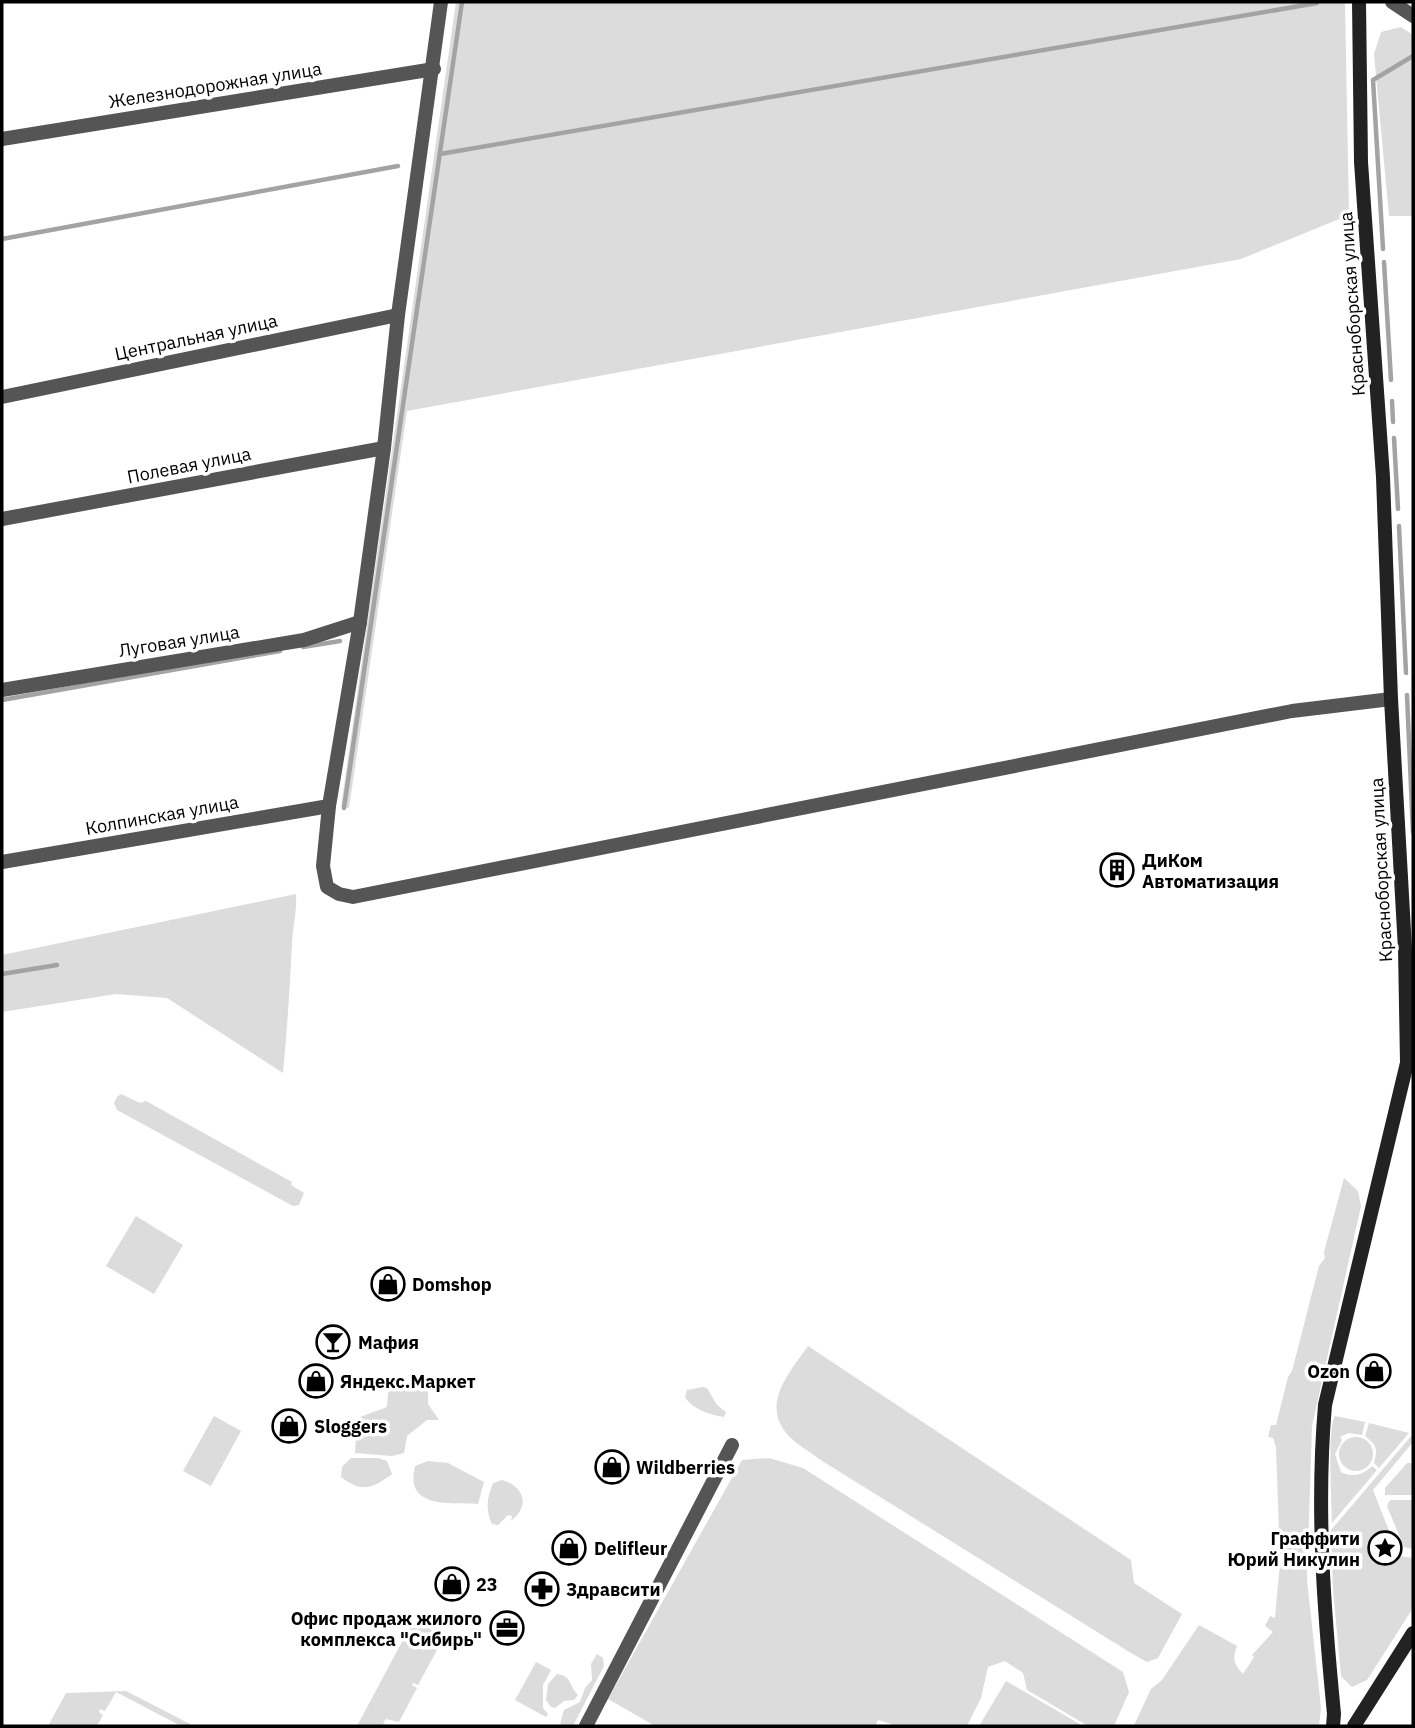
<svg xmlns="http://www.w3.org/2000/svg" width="1415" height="1728" viewBox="0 0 1415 1728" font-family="'IBM Plex Sans',sans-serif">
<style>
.green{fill:#dcdcdc}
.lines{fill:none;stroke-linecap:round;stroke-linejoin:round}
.stream{stroke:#a3a3a3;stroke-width:4.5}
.street{stroke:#555;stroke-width:14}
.secondary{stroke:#222;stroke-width:14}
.labels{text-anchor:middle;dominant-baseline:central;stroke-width:7;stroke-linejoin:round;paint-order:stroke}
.street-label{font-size:18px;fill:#000;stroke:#fff}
.poi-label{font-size:18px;font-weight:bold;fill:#000;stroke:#fff;text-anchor:start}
</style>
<rect width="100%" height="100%" fill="#fff"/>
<!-- green -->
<g class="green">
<polygon points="456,2 1345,2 1349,215 1241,259 407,411 349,808 341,807"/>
<polygon points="1401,27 1413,35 1413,216 1389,216 1374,54 1381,32"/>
<path d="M296 894C297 911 293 926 292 943 290 987 287 1030 283 1073L167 998 116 994 2 1012V955Z"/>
<polygon points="121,1094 140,1103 146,1101 292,1182 291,1185 304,1193 299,1205 293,1206 117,1110 114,1103 117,1097"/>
<path d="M1344 1178 1358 1191 1361 1206 1312 1426 1307 1580 1321 1708 1319 1726H1136L1134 1725 1151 1689 1162 1680 1199 1625 1237 1646C1232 1659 1234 1664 1243 1674L1254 1657 1252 1655 1273 1632 1265 1626 1270 1616 1275 1618 1280 1562 1276 1447 1273 1438 1268 1437 1271 1425H1276L1288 1377 1292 1371 1319 1266 1325 1258 1324 1252Z"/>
<polygon points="136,1216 183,1245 154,1294 106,1266"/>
<path d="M808 1346 1131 1560 1134 1583 1182 1614 1158 1658 1147 1662 1131 1653 819 1459C809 1451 796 1444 788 1435 760 1404 790 1372 808 1346Z"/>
<polygon points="414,1382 428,1392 428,1404 439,1420 427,1420 407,1436 404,1453 392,1456 355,1453 357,1423 360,1417 387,1407 388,1392"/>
<path d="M702 1387 707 1388 717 1405 726 1412 724 1417C711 1415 692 1409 685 1397L687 1390Z"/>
<polygon points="214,1416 241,1431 211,1486 183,1471"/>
<path d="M1335 1416 1365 1422 1362 1435 1349 1433 1340 1437 1342 1440 1335 1454 1341 1472C1352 1478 1363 1475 1372 1466L1377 1470 1332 1523C1332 1504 1327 1427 1335 1416Z"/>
<path d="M1369 1423 1409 1433 1379 1468 1374 1463C1378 1448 1377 1446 1365 1436Z"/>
<polygon points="1413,1434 1413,1442 1373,1490 1399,1556 1413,1558 1413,1608 1367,1680 1352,1687 1341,1676 1333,1589 1331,1530"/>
<circle cx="1356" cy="1454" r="17"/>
<path d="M351 1458H378L387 1461 392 1474C372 1489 362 1493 341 1477L342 1467Z"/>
<polygon points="769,1458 803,1468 1123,1672 1129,1692 1114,1726 1088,1726 1027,1690 1023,1673 1005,1661 988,1667 981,1698 967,1726 897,1726 878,1720 875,1726 655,1726 608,1699 742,1460"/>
<path d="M428 1461 448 1463 484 1482 478 1504C452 1502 404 1510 415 1466Z"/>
<polygon points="1407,1463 1411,1463 1413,1468 1413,1495 1385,1495 1385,1488"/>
<path d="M502 1480C525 1487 530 1506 511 1521L512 1516 508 1515 498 1525 492 1524C485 1509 487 1498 493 1483Z"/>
<polygon points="1390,1500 1413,1500 1413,1549 1404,1547 1387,1506"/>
<polygon points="416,1621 444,1637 418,1685 413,1683 412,1685 417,1688 399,1722 386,1719 383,1723 388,1726 357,1726 411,1625"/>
<polygon points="597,1654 603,1658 604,1666 573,1726 560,1724 564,1710 580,1702 585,1688 592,1680 591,1664"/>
<polygon points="536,1662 551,1670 543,1685 543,1708 548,1714 546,1717 515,1700"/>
<path d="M557 1674C572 1676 569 1686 578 1695L574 1700 564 1701 555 1708 551 1707 546 1700 548 1684Z"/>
<polygon points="1006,1681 1083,1726 979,1726"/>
<polygon points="126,1691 194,1726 181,1726 116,1692 105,1711 100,1709 99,1712 103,1715 97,1726 48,1726 66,1693"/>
</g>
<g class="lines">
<!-- stream -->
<g class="stream">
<polyline points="440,154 1317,3"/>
<polyline points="2,239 398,166"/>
<polyline points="1383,249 1373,80 1413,56"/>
<polyline points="1384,262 1391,380"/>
<polyline points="1392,401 1393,422"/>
<polyline points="1394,438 1398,509"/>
<polyline points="1399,526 1406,673"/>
<polyline points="303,647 340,641"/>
<polyline points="1407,695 1413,833"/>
<polyline points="2,700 280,651"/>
<polyline points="344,808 462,2"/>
<polyline points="2,974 57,965"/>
</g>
<!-- street -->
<g class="street">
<polyline points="441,2 398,315 384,448 360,622 329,806 323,866 327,887 339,894 353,897 1292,711 1391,699"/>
<polyline points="1392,2 1413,16"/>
<polyline points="2,139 434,69"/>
<polyline points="2,397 398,315"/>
<polyline points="2,519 384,448"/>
<polyline points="2,690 304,640 360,622"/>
<polyline points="2,862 329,806"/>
<polyline points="586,1726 732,1445"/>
</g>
<!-- secondary -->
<g class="secondary">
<path d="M1333 1726 1334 1714C1324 1611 1316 1509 1325 1405L1407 1063 1405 949 1391 699 1383 477 1361 162 1359 2"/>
<polyline points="1354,1726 1413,1633"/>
</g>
</g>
<!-- icons -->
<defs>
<symbol id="building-ring" viewBox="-11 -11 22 22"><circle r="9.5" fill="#fff" stroke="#000" stroke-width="1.5"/><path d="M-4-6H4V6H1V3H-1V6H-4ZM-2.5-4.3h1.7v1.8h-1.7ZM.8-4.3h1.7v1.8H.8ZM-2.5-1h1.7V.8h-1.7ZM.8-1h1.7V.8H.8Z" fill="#000"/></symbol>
<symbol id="shop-ring" viewBox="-11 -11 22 22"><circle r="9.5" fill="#fff" stroke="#000" stroke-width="1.5"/><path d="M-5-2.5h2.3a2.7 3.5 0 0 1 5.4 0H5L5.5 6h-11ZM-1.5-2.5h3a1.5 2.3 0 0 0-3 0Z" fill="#000"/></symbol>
<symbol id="bar-ring" viewBox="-11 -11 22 22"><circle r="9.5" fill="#fff" stroke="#000" stroke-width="1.5"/><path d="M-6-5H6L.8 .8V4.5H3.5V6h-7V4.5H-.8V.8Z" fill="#000"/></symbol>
<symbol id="sight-ring" viewBox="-11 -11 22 22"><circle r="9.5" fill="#fff" stroke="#000" stroke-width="1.5"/><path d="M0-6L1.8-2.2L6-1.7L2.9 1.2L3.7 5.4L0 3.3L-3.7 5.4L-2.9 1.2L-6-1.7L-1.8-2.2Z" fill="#000"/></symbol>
<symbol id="pharmacy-ring" viewBox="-11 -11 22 22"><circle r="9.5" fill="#fff" stroke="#000" stroke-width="1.5"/><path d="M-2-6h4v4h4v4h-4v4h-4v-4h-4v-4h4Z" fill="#000"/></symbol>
<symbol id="office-ring" viewBox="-11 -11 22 22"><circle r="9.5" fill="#fff" stroke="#000" stroke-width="1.5"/><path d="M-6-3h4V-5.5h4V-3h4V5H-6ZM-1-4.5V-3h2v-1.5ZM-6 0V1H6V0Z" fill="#000"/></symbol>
</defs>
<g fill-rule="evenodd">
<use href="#building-ring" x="1098" y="851" width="38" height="38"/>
<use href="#shop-ring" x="369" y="1265" width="38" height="38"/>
<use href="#bar-ring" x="314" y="1323" width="38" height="38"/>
<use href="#shop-ring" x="1355" y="1352" width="38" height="38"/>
<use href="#shop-ring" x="297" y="1362" width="38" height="38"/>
<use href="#shop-ring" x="270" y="1407" width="38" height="38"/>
<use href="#shop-ring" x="593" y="1448" width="38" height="38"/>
<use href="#shop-ring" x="550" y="1529" width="38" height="38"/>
<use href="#sight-ring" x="1366" y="1529" width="38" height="38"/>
<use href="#shop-ring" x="433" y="1565" width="38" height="38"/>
<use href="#pharmacy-ring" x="523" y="1570" width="38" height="38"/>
<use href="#office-ring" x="488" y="1609" width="38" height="38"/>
</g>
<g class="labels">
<!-- street labels -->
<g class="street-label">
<text transform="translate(215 85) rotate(-9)">Железнодорожная улица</text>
<text transform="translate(1352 304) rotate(-94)">Красноборская улица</text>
<text transform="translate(196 337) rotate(-12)">Центральная улица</text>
<text transform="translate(189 465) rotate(-11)">Полевая улица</text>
<text transform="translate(179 641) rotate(-9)">Луговая улица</text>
<text transform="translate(162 815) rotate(-10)">Колпинская улица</text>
<text transform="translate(1381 870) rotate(-93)">Красноборская улица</text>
</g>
<!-- poi labels -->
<g class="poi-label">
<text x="1142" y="860">ДиКом<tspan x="1142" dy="21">Автоматизация</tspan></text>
<text x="412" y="1284">Domshop</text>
<text x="358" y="1342">Мафия</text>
<text x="1350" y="1371" text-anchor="end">Ozon</text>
<text x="340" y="1381">Яндекс.Маркет</text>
<text x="314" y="1426">Sloggers</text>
<text x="636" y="1467">Wildberries</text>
<text x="1360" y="1538" text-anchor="end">Граффити<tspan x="1360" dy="21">Юрий Никулин</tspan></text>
<text x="594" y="1548">Delifleur</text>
<text x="476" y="1584">23</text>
<text x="566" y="1589">Здравсити</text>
<text x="482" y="1618" text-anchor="end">Офис продаж жилого<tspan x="482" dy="21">комплекса "Сибирь"</tspan></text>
</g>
</g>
<!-- border -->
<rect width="1415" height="1728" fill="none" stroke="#000000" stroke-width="7"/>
</svg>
